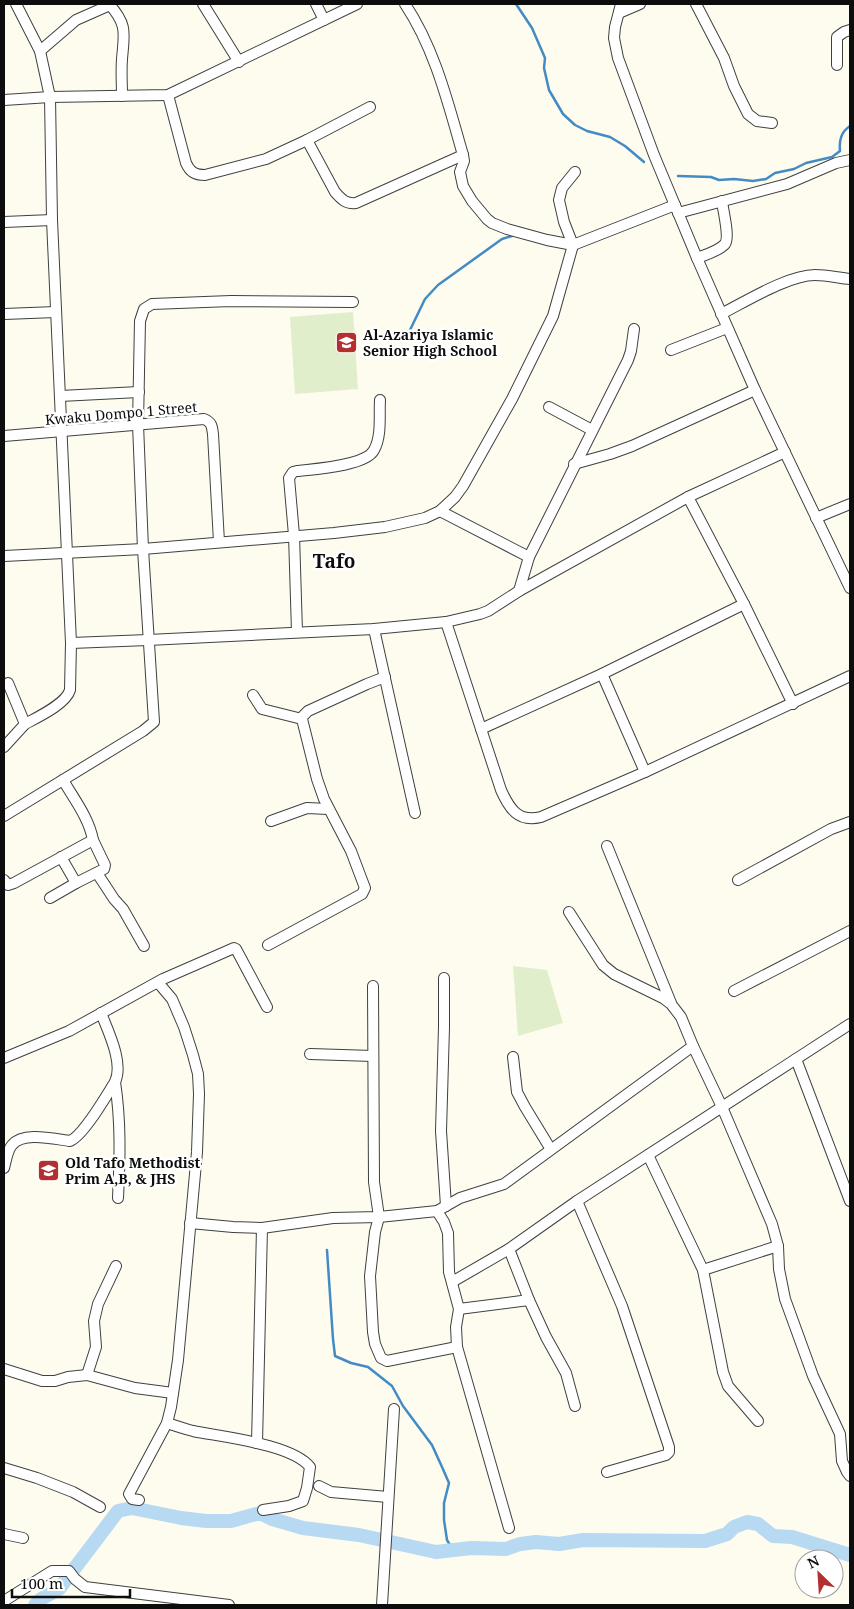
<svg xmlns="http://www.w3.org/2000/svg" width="854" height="1609" viewBox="0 0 854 1609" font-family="'Noto Serif',serif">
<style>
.pitch{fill:#e1eecc}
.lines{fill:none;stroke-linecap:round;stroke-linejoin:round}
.stream{stroke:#438bc4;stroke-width:2.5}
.river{stroke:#b7d9f2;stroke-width:14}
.minor-casing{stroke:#404040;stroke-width:12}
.minor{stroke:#fff;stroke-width:10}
.labels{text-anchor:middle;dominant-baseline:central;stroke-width:5;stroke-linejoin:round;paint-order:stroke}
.poi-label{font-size:14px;font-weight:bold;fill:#0d0d0d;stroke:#fff;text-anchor:start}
.street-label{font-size:14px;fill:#0d0d0d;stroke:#fff}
.district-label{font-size:19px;font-weight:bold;fill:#0d0d0d;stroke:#fff}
</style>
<rect width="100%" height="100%" fill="#fefcef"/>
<!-- pitch -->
<g class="pitch">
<polygon points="353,312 358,389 295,394 290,317"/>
<polygon points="513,966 547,970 563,1023 518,1036"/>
</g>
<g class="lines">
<!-- stream -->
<g class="stream">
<polyline points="516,4 532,28 545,58 544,68 549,90 563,114 575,125 587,131 610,137 625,146 644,162"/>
<path d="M678 176 711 177 719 180 734 179 753 181 766 179 775 173 794 169 806 163 832 157 840 151C839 140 841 132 850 126"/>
<polyline points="410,330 425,299 438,285 502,239 515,235"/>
<polyline points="327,1250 333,1339 335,1356 351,1363 368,1367 392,1386 403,1406 432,1445 442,1467 449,1483 444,1503 444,1520 447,1540 453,1550"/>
</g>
<!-- river -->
<polyline class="river" points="35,1605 41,1599 59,1589 118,1511 132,1508 181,1518 206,1521 231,1521 260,1513 272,1519 303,1528 359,1535 436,1552 471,1548 506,1549 520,1544 536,1542 559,1544 583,1540 705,1541 727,1534 734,1527 747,1522 758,1524 773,1536 792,1537 850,1555"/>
<defs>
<g id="minor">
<path d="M109 4C128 25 124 34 122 59 121 71 122 84 122 96"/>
<polyline points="203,4 239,62"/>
<polyline points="316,4 324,20"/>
<path d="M405 4C435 49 448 103 463 155L464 161 460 172 463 186 472 201 487 219 492 223 507 229 547 240 573 245 675 205"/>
<polyline points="621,4 615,27 614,38 618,58 654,155 697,258 755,390 850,588"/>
<polyline points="696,4 724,58 734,86 748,114 757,121 772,123"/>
<polyline points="619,13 640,4"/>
<polyline points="40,51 76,20 110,5"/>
<polyline points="837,65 837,37 844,32 850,30"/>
<path d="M168 95 186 163C190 172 195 175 205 175L266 159 307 140 370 107"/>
<polyline points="4,100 50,97 168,95 357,4"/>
<path d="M307 140 335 192C342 200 346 204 356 203L463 155"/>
<polyline points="678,213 787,184 836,163 850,160"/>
<polyline points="4,222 52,220"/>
<path d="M697 258C705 255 719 251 725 244 730 237 723 211 722 201"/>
<polyline points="4,314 56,312"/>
<path d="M721 314C745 302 788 275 815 275 827 275 839 278 850 279"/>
<polyline points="671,350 727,328"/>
<polyline points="60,396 139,392"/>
<polyline points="549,407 592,430"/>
<path d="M4 436 204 419C212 422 212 427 213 434L219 542"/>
<polyline points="574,464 610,454 632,446 755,390"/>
<polyline points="688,497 744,604 793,704"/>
<polyline points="440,511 529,557"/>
<polyline points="816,518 850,504"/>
<polyline points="4,556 143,549 334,533 385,527 425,518 440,511 455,497 463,486 512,399 553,316 573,245 564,222 559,200 562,188 575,172"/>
<polyline points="519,591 529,557 628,360 631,351 634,329"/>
<path d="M446 622 501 790C509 808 518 823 541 817L645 772 850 676"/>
<polyline points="374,629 415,813"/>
<path d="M297 632 294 535 289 478 293 472 297 471C314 469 366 466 374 450 382 436 379 415 380 400"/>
<polyline points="71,643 148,640 374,629 446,622 480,614 488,611 519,591 688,497 785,452"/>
<polyline points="602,674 645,772"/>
<path d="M8 683 25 724C38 717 66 704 70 690L71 643 52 220 50 97 40 51 16 4"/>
<polyline points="253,695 262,709 302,719"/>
<polyline points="481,729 602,674 744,604"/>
<polyline points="4,747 25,724"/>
<polyline points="4,816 143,731 154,722 143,549 138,424 140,321 144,309 152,304 231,301 353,302"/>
<polyline points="271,821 307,808 328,809"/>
<polyline points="607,846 671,1003"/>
<polyline points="61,857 76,883"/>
<polyline points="97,873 114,899 123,909 144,946"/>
<path d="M4 880 8 885 14 883 93 840C89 818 74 799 63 780"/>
<polyline points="738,880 831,829 850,822"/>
<polyline points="50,898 76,883 104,869 105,865 93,840"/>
<polyline points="569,912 603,965 614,974 663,998 671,1004 681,1017 693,1046 722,1107 772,1224 778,1246 779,1269 785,1299 813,1376 840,1434 842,1461 847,1472 850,1476"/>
<polyline points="268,945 362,894 365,888 351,851 324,799 317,779 302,719 303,716 308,711 367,684 385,677"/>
<polyline points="444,978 444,1027 441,1131 446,1206"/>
<polyline points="373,986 374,1182 379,1217 375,1232 370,1276 373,1332 375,1344 381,1358 387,1361 457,1347"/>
<polyline points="734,991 850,931"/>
<polyline points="310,1054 373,1056"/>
<polyline points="513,1057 517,1092 525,1107 550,1148"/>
<polyline points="4,1058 69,1031 163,979 234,948 236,949 267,1007"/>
<polyline points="796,1059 850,1201"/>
<path d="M115 1082C121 1121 120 1158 118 1198"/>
<polyline points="648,1155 703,1270 723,1372 728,1386 758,1421"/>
<path d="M4 1168C6 1161 7 1151 12 1145 23 1131 54 1139 70 1141 84 1135 106 1096 115 1082 124 1063 108 1031 101 1013"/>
<polyline points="577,1201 622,1306 669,1447 669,1452 666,1455 607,1472"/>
<polyline points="437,1211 444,1222 448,1233 449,1272 459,1309 456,1327 457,1347 509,1528"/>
<polyline points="190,1223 233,1227 262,1228 333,1218 379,1217 437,1211 460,1198 504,1184 693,1046"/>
<polyline points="703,1270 778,1246"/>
<polyline points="452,1282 509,1249 577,1201 850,1024"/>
<polyline points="529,1300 546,1337 566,1373 575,1406"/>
<polyline points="459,1309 529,1300 509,1249"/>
<polyline points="4,1369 42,1381 55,1381 68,1377 87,1375 135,1388 173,1393"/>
<polyline points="87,1375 96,1347 94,1321 98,1304 116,1266"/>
<path d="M167 1423C176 1426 185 1429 193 1431 222 1437 292 1444 310 1467L307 1488 303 1501 289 1506 263 1510"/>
<polyline points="257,1443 262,1228"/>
<polyline points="4,1468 37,1478 73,1492 100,1507"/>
<polyline points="319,1486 331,1492 388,1497"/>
<polyline points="139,1500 132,1499 129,1494 167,1423 171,1407 178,1360 197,1152 199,1094 198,1074 193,1055 184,1027 172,999 161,986 157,983"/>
<polyline points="4,1534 23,1538"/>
<polyline points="4,1601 52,1571 69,1571 75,1579 85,1587 229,1605"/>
<polyline points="382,1605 394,1409"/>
</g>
</defs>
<!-- minor casing -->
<use href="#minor" class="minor-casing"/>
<!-- minor -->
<use href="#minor" class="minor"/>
</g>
<!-- icons -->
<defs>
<symbol id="school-square" viewBox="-11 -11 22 22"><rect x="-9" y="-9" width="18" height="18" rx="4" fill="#b42f30" stroke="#fff"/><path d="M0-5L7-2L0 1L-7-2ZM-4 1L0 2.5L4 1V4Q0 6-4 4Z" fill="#fff"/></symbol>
</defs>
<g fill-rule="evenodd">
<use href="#school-square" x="334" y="330" width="25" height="25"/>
<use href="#school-square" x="36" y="1158" width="25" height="25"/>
</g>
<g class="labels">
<!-- poi labels -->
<g class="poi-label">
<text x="363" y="334">Al-Azariya Islamic<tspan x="363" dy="16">Senior High School</tspan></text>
<text x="65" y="1162">Old Tafo Methodist<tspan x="65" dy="16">Prim A,B, &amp; JHS</tspan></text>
</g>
<!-- street labels -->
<g class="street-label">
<text transform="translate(121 413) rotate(-5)">Kwaku Dompo 1 Street</text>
</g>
<!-- district labels -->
<g class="district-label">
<text x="334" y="561">Tafo</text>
</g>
</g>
<!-- border -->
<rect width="854" height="1609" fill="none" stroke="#0d0d0d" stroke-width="10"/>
<!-- north arrow -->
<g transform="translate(819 1574) rotate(335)"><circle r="24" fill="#ffffff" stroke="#9e9e9e"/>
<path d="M0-4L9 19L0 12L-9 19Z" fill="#b42f30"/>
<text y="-8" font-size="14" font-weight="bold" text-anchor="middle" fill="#0d0d0d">N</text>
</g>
<!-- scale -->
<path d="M12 1589v8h118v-8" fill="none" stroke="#0d0d0d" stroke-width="2.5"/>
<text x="20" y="1589" font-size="15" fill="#0d0d0d" stroke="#ffffff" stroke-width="4" paint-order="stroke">100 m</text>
</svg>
